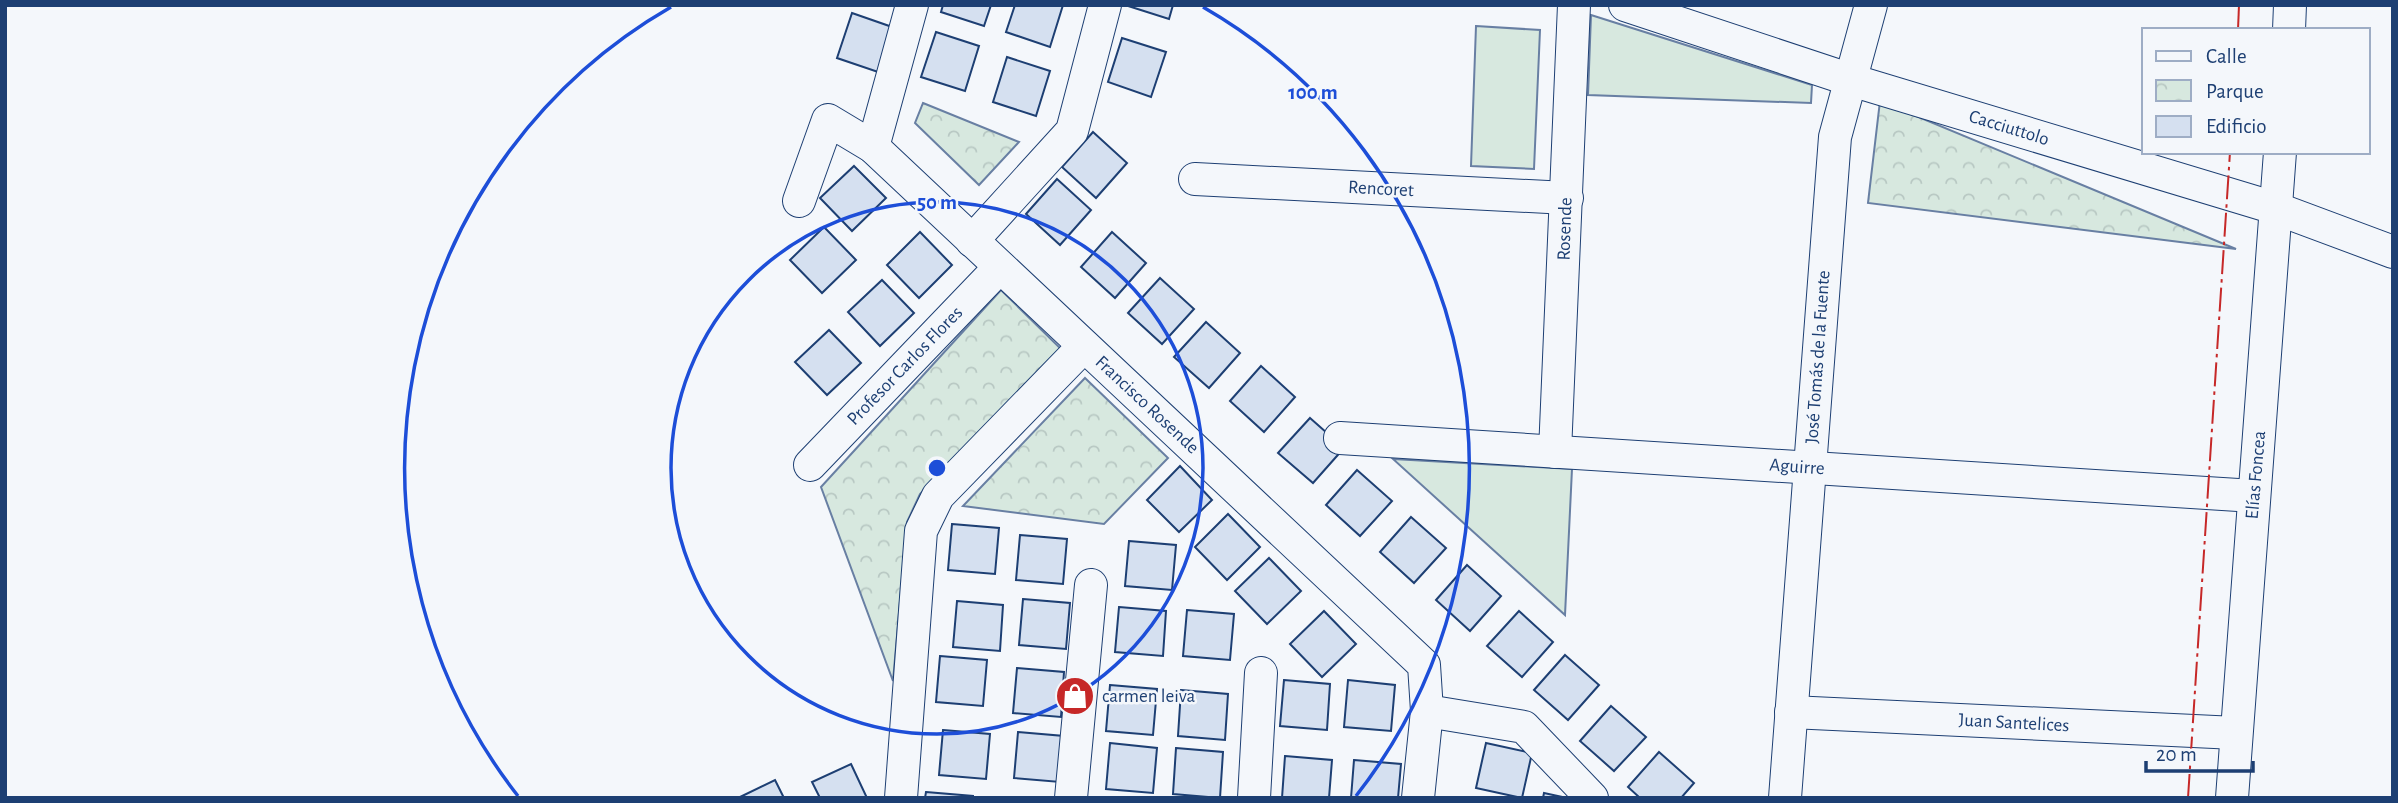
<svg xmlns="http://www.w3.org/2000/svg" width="2398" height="803" viewBox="0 0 2398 803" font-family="'Alegreya Sans',sans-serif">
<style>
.grass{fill:#d7e8df;stroke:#687fa3;stroke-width:2}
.park{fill:url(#park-crowns);stroke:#687fa3;stroke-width:2}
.building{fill:#d5e0f0;stroke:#1d3f73;stroke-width:2}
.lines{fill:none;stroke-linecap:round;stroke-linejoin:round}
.street-casing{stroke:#1d3f73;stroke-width:34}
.street{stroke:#f4f7fb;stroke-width:32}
.power{stroke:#c62828;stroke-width:2;stroke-dasharray:24 5 3.5 5;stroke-linecap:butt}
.ring{fill:none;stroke:#1d4ed8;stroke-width:3.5}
.labels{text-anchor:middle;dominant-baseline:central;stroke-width:5;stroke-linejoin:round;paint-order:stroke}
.street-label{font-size:19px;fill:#1d3f73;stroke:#f4f7fb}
.poi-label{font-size:19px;fill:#1d3f73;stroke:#f4f7fb;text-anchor:start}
.centre{fill:#1d4ed8;stroke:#f4f7fb;stroke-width:3.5}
.ring-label{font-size:21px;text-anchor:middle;font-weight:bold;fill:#1d4ed8;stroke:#f4f7fb;stroke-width:5;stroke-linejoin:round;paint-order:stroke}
</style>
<defs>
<pattern id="park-crowns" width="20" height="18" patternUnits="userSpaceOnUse" patternTransform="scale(1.75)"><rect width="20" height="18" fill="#d7e8df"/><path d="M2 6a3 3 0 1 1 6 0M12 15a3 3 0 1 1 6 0" fill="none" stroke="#b8c8c3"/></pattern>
</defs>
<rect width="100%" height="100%" fill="#f4f7fb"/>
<!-- grass -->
<g class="grass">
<polygon points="1591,15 1812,85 1811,103 1588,95"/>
<polygon points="1476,26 1540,30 1534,169 1471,166"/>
<polygon points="1393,459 1572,469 1565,615"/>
</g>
<!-- park -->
<g class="park">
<polygon points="1880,101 2236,249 1868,203"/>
<polygon points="923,103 1019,142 979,185 915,123"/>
<polygon points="1001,290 1061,349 920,494 907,522 893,681 821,487"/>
<polygon points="1085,378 1168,458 1104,524 963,506"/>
</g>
<!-- building -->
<g class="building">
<polygon points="943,5 991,5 984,26 941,12"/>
<polygon points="1015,5 1063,5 1050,47 1006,32"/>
<polygon points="1125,5 1173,5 1169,19"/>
<polygon points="852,13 895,28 881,73 837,58"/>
<polygon points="936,32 979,46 965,91 921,77"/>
<polygon points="1122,38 1166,52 1151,97 1108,82"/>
<polygon points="1007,57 1050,71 1036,116 993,102"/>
<polygon points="1093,132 1127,163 1096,198 1062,167"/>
<polygon points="854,166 886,198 852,231 820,198"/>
<polygon points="1057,179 1091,210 1060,245 1026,214"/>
<polygon points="824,227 856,260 822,293 790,260"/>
<polygon points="920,232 952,265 919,298 887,265"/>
<polygon points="1112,232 1146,263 1115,298 1081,267"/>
<polygon points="1160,278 1194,309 1162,344 1128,313"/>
<polygon points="882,280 914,313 880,346 848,312"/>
<polygon points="1206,322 1240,353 1209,388 1174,357"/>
<polygon points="829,330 861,363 827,395 795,362"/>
<polygon points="1261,366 1295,397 1264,432 1230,401"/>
<polygon points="1310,418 1344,448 1313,483 1278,453"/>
<polygon points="1180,466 1212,500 1179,532 1147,500"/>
<polygon points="1357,470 1392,501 1360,536 1326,505"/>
<polygon points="1228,514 1260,547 1227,580 1195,547"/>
<polygon points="1411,517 1446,548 1414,583 1380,552"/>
<polygon points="952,524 999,528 995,574 948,570"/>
<polygon points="1020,535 1067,539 1063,584 1016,580"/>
<polygon points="1129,541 1176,545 1172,590 1125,586"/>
<polygon points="1269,558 1301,591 1267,624 1235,591"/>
<polygon points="1467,565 1501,596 1470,631 1436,600"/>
<polygon points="1023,599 1070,603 1066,649 1019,645"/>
<polygon points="957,601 1003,605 1000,651 953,647"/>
<polygon points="1119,607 1166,611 1163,656 1115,652"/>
<polygon points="1187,610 1234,614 1230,660 1183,656"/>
<polygon points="1324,611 1356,644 1322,677 1290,644"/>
<polygon points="1519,611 1553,642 1522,677 1487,646"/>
<polygon points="1565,655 1599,685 1568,720 1534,690"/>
<polygon points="940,656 987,660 983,706 936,702"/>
<polygon points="1017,668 1064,672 1061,717 1013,713"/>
<polygon points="1284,680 1330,684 1327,730 1280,726"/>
<polygon points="1348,680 1395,685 1391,731 1344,727"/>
<polygon points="1110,685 1157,689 1153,735 1106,731"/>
<polygon points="1181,690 1228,694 1225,740 1178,736"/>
<polygon points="1611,706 1646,737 1614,771 1580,741"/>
<polygon points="943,730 990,734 986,779 939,775"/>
<polygon points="1018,732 1064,736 1060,782 1014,778"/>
<polygon points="1110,743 1157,748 1153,793 1106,789"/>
<polygon points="1486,743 1532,753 1522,798 1476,788"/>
<polygon points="1176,748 1223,752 1220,798 1173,794"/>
<polygon points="1659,752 1694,783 1681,798 1640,798 1628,787"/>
<polygon points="1285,756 1332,760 1329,798 1282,798"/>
<polygon points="1354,760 1401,764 1398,798 1351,798"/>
<polygon points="851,764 867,798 820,798 812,782"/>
<polygon points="775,780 784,798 738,798"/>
<polygon points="926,792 973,796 973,798 925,798"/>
<polygon points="1544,793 1567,798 1543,798"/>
</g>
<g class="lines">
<defs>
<g id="street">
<polyline points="1625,5 1851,80 2275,208 2393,252"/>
<polyline points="2289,30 2290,5"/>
<polyline points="873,147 912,5"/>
<polyline points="1195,179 1567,198"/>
<polyline points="799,201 828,120 873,147 1424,665 1427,711 1418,798"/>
<polyline points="972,241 1072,131 1105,5"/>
<polyline points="1340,438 2254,496"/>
<polyline points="1555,452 1574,5"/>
<polyline points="810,465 1000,267"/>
<polyline points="1427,711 1524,727 1592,798"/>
<polyline points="1791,712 2236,733"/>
<polyline points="901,798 921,531 938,496 1084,346"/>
<polyline points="1071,798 1091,585"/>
<polyline points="1254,798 1261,673"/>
<polyline points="1785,798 1835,137 1871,5"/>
<polyline points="2232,798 2280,152"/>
</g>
</defs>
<!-- street casing -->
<use href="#street" class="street-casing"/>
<!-- street -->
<use href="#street" class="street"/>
<!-- power -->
<g class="power">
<polyline points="2238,30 2239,5"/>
<polyline points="2188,798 2230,152"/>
</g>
</g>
<!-- distance rings -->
<g class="ring">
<circle cx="937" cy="468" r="266"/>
<path d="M518 796A532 532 0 0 1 671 7M1203 7A532 532 0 0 1 1356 796"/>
</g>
<!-- icons -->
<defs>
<symbol id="shop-disc" viewBox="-11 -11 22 22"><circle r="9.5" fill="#c62828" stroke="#f4f7fb"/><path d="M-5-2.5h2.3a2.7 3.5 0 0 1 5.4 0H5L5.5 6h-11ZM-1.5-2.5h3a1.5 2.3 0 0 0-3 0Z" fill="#fff"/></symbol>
</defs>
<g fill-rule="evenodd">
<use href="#shop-disc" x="1053" y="674" width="44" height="44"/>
</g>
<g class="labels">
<!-- street labels -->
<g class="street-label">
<text transform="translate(2009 128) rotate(17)">Cacciuttolo</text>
<text transform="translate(1381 189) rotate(3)">Rencoret</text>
<text transform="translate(1565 229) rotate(-88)">Rosende</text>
<text transform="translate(1818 357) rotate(-86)">José Tomás de la Fuente</text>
<text transform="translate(905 366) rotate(-46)">Profesor Carlos Flores</text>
<text transform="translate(1147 405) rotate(43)">Francisco Rosende</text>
<text transform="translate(1797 467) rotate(4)">Aguirre</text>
<text transform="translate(2256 475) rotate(-85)">Elías Foncea</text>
<text transform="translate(2014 723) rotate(3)">Juan Santelices</text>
</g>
<!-- poi labels -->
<g class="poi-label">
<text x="1102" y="696">carmen leiva</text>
</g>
</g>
<circle cx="937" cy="468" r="10" class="centre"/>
<g class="ring-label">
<text x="1313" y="99">100 m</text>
<text x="937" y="209">50 m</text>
</g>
<!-- border -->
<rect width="2398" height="803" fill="none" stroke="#1d3f73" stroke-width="14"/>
<!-- legend -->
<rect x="2142" y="28" width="228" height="126" fill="#f4f7fb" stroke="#9eadc5" stroke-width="2"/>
<rect x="2156" y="51" width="35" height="10" fill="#f4f7fb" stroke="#9eadc5" stroke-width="2"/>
<text x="2206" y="63" font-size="21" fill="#1d3f73">Calle</text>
<rect x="2156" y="80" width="35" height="21" fill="url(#park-crowns)" stroke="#9eadc5" stroke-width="2"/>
<text x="2206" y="98" font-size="21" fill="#1d3f73">Parque</text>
<rect x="2156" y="116" width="35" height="21" fill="#d5e0f0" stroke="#9eadc5" stroke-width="2"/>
<text x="2206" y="133" font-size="21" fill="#1d3f73">Edificio</text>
<!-- scale -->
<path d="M2146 761v10h107v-10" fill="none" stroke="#1d3f73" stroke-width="3.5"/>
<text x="2156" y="761" font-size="21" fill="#1d3f73" stroke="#f4f7fb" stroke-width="5" paint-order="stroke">20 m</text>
</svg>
